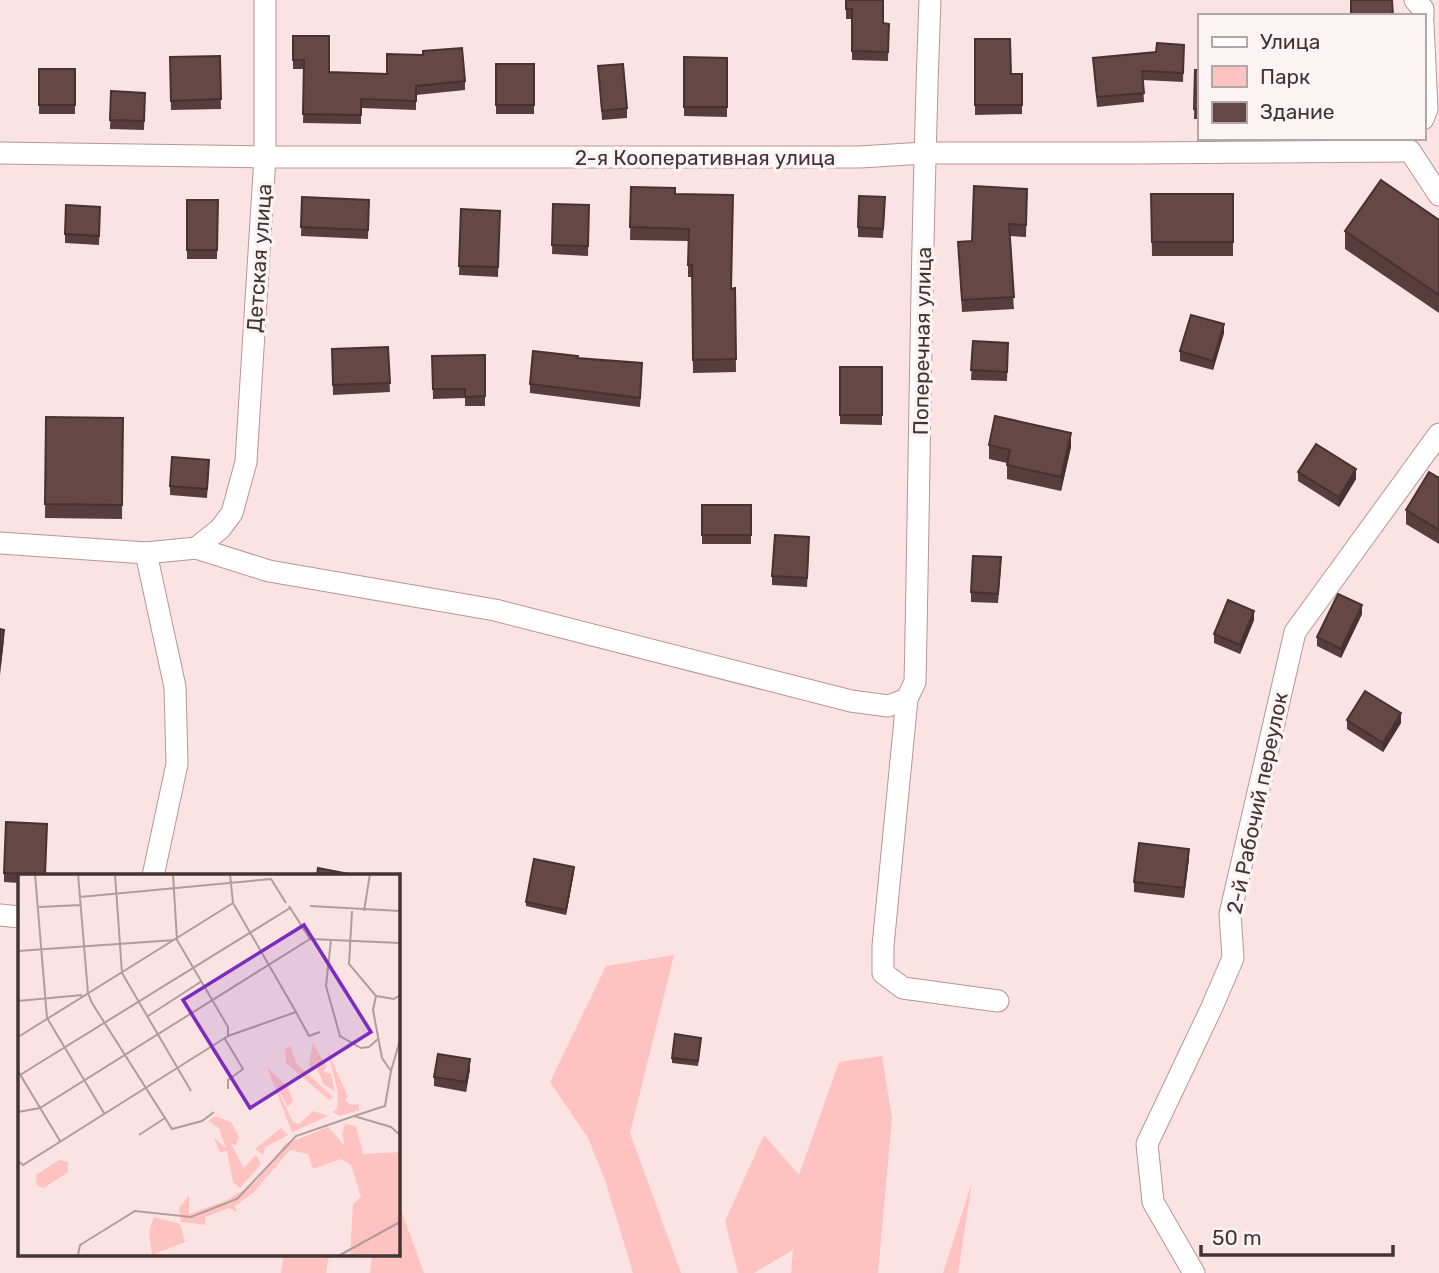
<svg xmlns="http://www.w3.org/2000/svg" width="1439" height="1273" viewBox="0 0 1439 1273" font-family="Rubik,sans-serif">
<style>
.green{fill:#fec3c1}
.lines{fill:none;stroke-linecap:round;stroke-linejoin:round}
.minor-casing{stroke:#b89694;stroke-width:23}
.minor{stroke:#fff;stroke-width:21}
.wall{fill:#573d3c}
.shaded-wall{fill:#473231}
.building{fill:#654746;stroke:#473231;stroke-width:2}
.labels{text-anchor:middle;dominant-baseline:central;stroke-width:7;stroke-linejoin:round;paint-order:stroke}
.street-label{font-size:21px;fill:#433434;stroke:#fcf4f4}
.inset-road{fill:none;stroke:#b19d9c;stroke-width:2}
.view{fill:#7b2cbf;fill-opacity:0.15;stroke:#7b2cbf;stroke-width:3.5}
.inset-edge{fill:none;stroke:#433434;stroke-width:3.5}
</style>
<rect width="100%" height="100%" fill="#fae3e2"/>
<!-- green -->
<g class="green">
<polygon points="674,955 630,1133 681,1273 633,1273 605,1180 588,1138 550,1082 606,966"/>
<polygon points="882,1056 892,1118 878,1273 791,1273 793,1250 754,1273 738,1273 725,1221 764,1135 799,1175 839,1062"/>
<polygon points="972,1182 958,1273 943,1273"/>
<polygon points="397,1199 424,1273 370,1273 372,1254 397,1254"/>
<polygon points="284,1254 329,1254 326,1273 281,1273"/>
</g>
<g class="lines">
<defs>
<g id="minor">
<polyline points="1415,0 1423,9 1423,16"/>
<polyline points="1423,23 1427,109 1423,119"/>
<polyline points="1410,151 1439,195"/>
<polyline points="0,153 265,157 860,157 924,153 1137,153 1410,151"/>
<polyline points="0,543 146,553 196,548 220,529 232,513 246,462 255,316 265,157 265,0"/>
<path d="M196 548 269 571 495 610 851 701 888 706 907 699 915 682C920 455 921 227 930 0"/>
<polyline points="146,553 175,687 177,764 153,876"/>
<polyline points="907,699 883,946 883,973 903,988 998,1001"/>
<polyline points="0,915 19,917"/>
<polyline points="1194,1273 1153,1202 1147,1144 1212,1007 1233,958 1230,914 1295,632 1439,434"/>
</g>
</defs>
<!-- minor casing -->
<use href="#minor" class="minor-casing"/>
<!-- minor -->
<use href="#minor" class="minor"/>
</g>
<!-- wall -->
<g class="wall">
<polygon points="846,0 883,23 889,24 888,61 852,60 852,19 846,19"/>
<polygon points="293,36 329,72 465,81 465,90 416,95 416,110 361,108 361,124 303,123 304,69 293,69"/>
<polygon points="975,39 1011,74 1022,74 1022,114 975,115"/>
<polygon points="1184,45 1183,82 1143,80 1144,102 1097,107 1093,58 1156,52"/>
<polygon points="220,56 221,109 171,110 170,57"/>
<polygon points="684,57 727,58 727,117 684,116"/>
<rect x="496" y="64" width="38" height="50"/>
<polygon points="598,66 627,108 627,118 602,120"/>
<rect x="39" y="69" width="36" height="45"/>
<polygon points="1195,70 1199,70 1199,119 1194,119"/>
<polygon points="111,91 145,93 144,130 110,129"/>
<polygon points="631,187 675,194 731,289 735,288 736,372 693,373 692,277 688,277 688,241 630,240"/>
<polygon points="1151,194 1233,194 1233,256 1152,256"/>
<polygon points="302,197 369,200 368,239 301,236"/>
<polygon points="187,200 218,200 217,259 187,259"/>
<polygon points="1027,201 1026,237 1009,236 1014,309 962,312 958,242 972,241"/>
<polygon points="553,204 589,205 588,256 552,254"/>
<polygon points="885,206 883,238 858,237 858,227"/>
<polygon points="461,209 500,211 498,277 459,275"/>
<polygon points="100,216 99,245 65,243 65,234"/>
<polygon points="1439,220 1439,313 1345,249 1345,231"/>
<polygon points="1224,333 1213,370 1180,361 1180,351"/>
<polygon points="973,341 1008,343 1007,381 971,380"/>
<polygon points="388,347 390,392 333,395 332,349"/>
<polygon points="485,355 485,406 465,406 465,398 433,399 432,356"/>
<polygon points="577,358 642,372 640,407 530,393 530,384"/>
<polygon points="840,367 882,367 882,425 840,424"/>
<polygon points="46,417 123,418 122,519 45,518"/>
<polygon points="989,445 1071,447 1061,491 1007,479 1007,463 989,459"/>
<polygon points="209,469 207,498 170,495 170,486"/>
<polygon points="1298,472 1356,479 1339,507 1298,481"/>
<polygon points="1439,478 1439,544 1406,524 1406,510"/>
<rect x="702" y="505" width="49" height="39"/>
<polygon points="809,547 807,587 772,585 772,576"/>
<polygon points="1001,567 998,603 971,602 971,592"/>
<polygon points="1362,614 1341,658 1317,646 1317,637"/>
<polygon points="1254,620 1240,654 1214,643 1214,634"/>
<polygon points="1347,720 1401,723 1383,752 1347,729"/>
<polygon points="1189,858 1184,898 1134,892 1134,882"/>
<polygon points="574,872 566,915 526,906 526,902"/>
<polygon points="4,873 45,876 19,876 19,883 4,882"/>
<polygon points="701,1042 698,1066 672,1063 672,1058"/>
<polygon points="470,1069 466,1092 434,1086 434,1077"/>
</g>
<!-- shaded-wall -->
<g class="shaded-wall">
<polygon points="1224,324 1224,333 1213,370 1213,361"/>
<polygon points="1071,433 1071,447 1061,491 1061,477"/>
<polygon points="1356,469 1356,479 1339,507 1339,497"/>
<polygon points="1362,605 1362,614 1341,658 1341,649"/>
<polygon points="1254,611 1254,620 1240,654 1240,645"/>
<polygon points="4,630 4,639 0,675 0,665"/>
<polygon points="1401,713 1401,723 1383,752 1383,743"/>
<polygon points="1189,849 1189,858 1184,898 1184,888"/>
<polygon points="574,867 574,872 566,915 566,910"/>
<polygon points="470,1059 470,1069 466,1092 466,1082"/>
</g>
<!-- building -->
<g class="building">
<polygon points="846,0 883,0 883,23 889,24 888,52 852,51 852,9 846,9"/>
<polygon points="1351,0 1392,0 1393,16 1351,16"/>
<polygon points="293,36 329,36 329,72 387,74 387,54 423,55 423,51 462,48 465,81 416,86 416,101 361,99 361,115 303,114 304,60 293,60"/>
<polygon points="975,39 1010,39 1011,74 1022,74 1022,105 975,105"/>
<polygon points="1157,43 1184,45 1183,73 1142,71 1144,93 1097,97 1093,58 1156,52"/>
<polygon points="220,56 221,99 171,101 170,57"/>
<polygon points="684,57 727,58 727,107 684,107"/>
<rect x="496" y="64" width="38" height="41"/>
<polygon points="623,64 627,108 602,111 598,66"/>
<rect x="39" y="69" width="36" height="36"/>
<polygon points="1195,70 1199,70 1199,110 1194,109"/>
<polygon points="111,91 145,93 144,121 110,120"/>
<polygon points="1381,180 1439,220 1439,295 1345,231"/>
<polygon points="974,186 1027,189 1026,225 1009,224 1014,297 962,300 958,242 972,241"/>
<polygon points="631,187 675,188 675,194 733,195 731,289 735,288 736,359 693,360 692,265 688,265 689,229 630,227"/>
<polygon points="1151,194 1233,194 1233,242 1152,242"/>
<polygon points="859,196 885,197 883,229 858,227"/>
<polygon points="302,197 369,200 368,230 301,227"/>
<polygon points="187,200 218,200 217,250 187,250"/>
<polygon points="553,204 589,205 588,246 552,245"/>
<polygon points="66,205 100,207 99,236 65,234"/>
<polygon points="461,209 500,211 498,267 459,266"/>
<polygon points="1191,315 1224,324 1213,361 1180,351"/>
<polygon points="973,341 1008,343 1007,372 971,370"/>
<polygon points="388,347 390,383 333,385 332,349"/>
<polygon points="533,351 578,356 577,358 642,363 640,398 530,384"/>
<polygon points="485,355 485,396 465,397 465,389 433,389 432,356"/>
<rect x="840" y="367" width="42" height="48"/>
<polygon points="995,416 1071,433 1061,477 1007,465 1010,450 989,445"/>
<polygon points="46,417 123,418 122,505 45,504"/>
<polygon points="1316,444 1356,469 1339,497 1298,472"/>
<polygon points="172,457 209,460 207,489 170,486"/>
<polygon points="1429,472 1439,478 1439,530 1406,510"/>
<rect x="702" y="505" width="49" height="30"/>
<polygon points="775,535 809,537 807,578 772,576"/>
<polygon points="973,556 1001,557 998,594 971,592"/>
<polygon points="1338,594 1362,605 1341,649 1317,637"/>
<polygon points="1228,600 1254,611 1240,645 1214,634"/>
<polygon points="0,629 4,630 0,665"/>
<polygon points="1365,691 1401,713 1383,743 1347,720"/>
<polygon points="6,822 47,824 45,875 4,873"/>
<polygon points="1139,843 1189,849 1184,888 1134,882"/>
<polygon points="534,859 574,867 566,910 526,902"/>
<polygon points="318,868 354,875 317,876"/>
<polygon points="675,1034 701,1038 698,1061 672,1058"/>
<polygon points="438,1054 470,1059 466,1082 434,1077"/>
</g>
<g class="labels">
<!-- street labels -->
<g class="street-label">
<text x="705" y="157">2-я Кооперативная улица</text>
<text transform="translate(259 258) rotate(-86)">Детская улица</text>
<text transform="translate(922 341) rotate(-89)">Поперечная улица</text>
<text transform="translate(1257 803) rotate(-78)">2-й Рабочий переулок</text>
</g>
</g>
<!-- overview -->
<g transform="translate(18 874)">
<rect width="382" height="382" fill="#fae3e2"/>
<path d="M295 169 309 193 305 197 313 200 317 217 305 210 298 191 295 196 291 191ZM272 171 278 189 315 223 311 226 268 189 267 176ZM309 175 330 223 327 226 333 231 341 230V236L322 242 314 238 319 235 320 218ZM249 193 270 213 275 227 270 233 255 206 275 248 281 250 295 237 310 242 274 258ZM197 242 213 248 221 263 218 271 213 270 226 294 238 281 243 290 222 314 215 308 209 277 202 278 196 264 208 274 201 254 190 247ZM327 250 338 252 345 280 381 278V381H332L335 330 343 323 333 291 323 285 295 295 290 280 272 276 235 319 217 332 219 338 211 334 187 343V351L163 348 161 334 171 321V340L205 328 236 310 267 270 310 253 327 272 324 260ZM263 254 270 261 247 273 245 281 237 275ZM41 286 50 288V298L26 314 19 312 18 301ZM136 343 162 350 167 368 134 381 131 357Z" fill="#fec3c1"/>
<path class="inset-road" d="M17 0 29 144 86 239M60 0 70 119 74 129 154 255 184 247 196 238M97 0 104 99 173 217M62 23 253 5 268 29M271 32 292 65M292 32 382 37M21 33 63 31M334 37 331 90 358 122M346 37 352 0M292 65 382 69M313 66 308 112 322 162 343 174 351 173 360 165M0 77 157 66M0 127 64 121M278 138 291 162 302 158M130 142 184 107M210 162 278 138 215 29 212 0M0 163 215 29M207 165 225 195 210 206V215M0 197 42 267M373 197 382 166M2 201 272 34M0 238 22 234 292 65M336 242 367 232 373 197 364 184 355 136 358 122 376 125 382 121M121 261 147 244M0 287 5 291 210 162V153L159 66 155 0M60 381 62 371 117 337 173 343 219 325 278 262 336 242 373 253 382 261M322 381 382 348"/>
<path class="view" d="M286 51 353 158 232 234 165 126Z"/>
<rect width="382" height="382" class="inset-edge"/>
</g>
<!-- legend -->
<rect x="1198" y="14" width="228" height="126" fill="#fcf4f4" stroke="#b2a7a7" stroke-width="2"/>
<rect x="1212" y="37" width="35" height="10" fill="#ffffff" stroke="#b2a7a7" stroke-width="2"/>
<text x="1260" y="49" font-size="21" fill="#433434">Улица</text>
<rect x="1212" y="66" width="35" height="21" fill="#fec3c1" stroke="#b2a7a7" stroke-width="2"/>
<text x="1260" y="84" font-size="21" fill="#433434">Парк</text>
<rect x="1212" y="102" width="35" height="21" fill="#654746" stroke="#b2a7a7" stroke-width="2"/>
<text x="1260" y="119" font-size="21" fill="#433434">Здание</text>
<!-- scale -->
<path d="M1201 1245v10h192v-10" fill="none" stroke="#433434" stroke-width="3.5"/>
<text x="1212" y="1245" font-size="21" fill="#433434" stroke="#fcf4f4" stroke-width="5" paint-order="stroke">50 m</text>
</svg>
